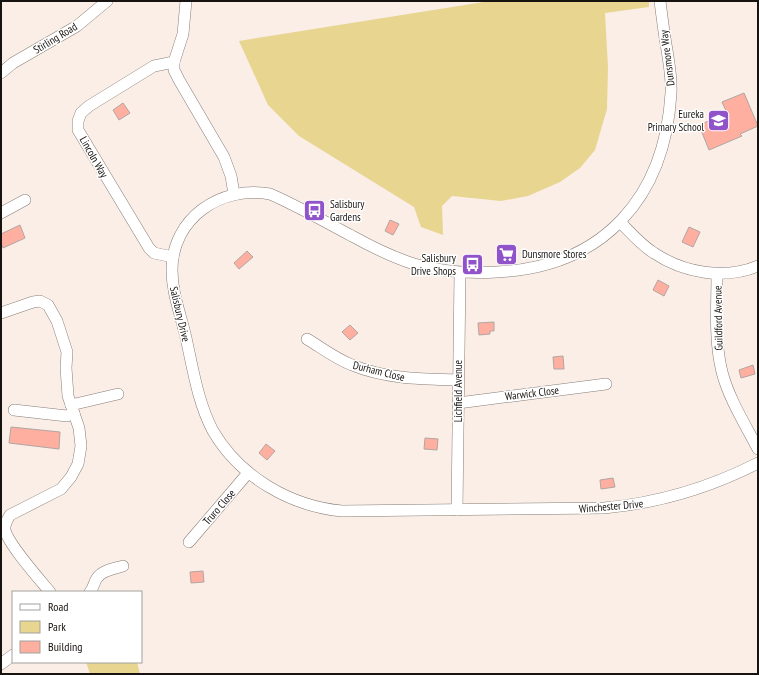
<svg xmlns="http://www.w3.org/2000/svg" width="759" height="675" viewBox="0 0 759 675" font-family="'PT Sans Narrow',sans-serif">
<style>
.green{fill:#e7d590}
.building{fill:#feafa0;stroke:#b2a5a2}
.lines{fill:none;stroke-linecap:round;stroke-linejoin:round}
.minor-casing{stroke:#877d76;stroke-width:12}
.minor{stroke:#fff;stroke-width:11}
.labels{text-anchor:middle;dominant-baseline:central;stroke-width:3;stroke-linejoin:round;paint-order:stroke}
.street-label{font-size:11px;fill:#171310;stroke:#fff}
.poi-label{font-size:11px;fill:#171310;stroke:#fff;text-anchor:end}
</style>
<rect width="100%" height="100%" fill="#faeee7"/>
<!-- green -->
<g class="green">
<polygon points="490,1 649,1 649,7 605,13 608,68 607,109 595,150 580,168 560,182 528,196 501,201 452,196 442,206 443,235 421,227 414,207 299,136 268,105 239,41"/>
<polygon points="86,662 137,662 140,674 90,674"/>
</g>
<!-- building -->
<g class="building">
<polygon points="744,93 758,126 740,134 742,136 709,150 699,125 727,113 722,102"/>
<polygon points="123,103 130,113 119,120 113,110"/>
<polygon points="390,220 399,224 393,235 385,231"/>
<polygon points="20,225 25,238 3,248 1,243 1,234"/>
<polygon points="689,227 700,232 693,247 682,242"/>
<polygon points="247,251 253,257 239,269 234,263"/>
<polygon points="658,280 669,286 664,296 653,290"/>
<polygon points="494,322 494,331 490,331 490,334 479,335 478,323"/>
<polygon points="350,325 358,333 350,340 342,332"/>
<polygon points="563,356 564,369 554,369 553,357"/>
<polygon points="753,365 755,374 741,378 739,370"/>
<polygon points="11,427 60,432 59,449 9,443"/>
<polygon points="425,438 438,439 437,450 424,449"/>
<polygon points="266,444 275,451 267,460 259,453"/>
<polygon points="613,478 615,487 601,489 600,480"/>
<polygon points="203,571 204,582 191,583 190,572"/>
</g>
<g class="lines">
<defs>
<g id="minor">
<path d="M660 1C662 17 664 34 667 50 669 64 672 79 671 93 665 198 603 267 497 272 467 274 443 272 414 264 392 257 372 247 352 236 325 222 298 206 270 194 221 185 172 218 172 270 172 294 181 315 186 338 193 369 198 403 213 431 240 477 290 506 342 511L604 508C658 503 709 488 758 463"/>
<polyline points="174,62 174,70 179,80 224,157 231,176 234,194"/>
<polyline points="1,73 13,63 77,26 107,1"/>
<polyline points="1,213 25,200"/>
<path d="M620 222C631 233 641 245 654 253 684 273 724 280 758 266"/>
<polyline points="173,257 154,253 149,248 78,130 78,121 81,113 89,106 154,66 174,62 183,34 186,1"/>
<path d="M717 274C717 306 714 340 722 372 729 399 745 424 758 449"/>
<path d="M1 313 33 302 40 301 48 305 57 321 67 352 66 368 68 396 79 428 81 446 78 464 71 477 61 489 10 515C7 520 4 525 5 530 8 544 40 580 50 592"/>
<path d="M307 339C322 348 336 359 352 365 386 379 422 379 458 380"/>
<polyline points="458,403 606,384"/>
<polyline points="71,405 118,394"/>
<polyline points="14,410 67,416 74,413"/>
<polyline points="457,510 460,273"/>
<polyline points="189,542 248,473"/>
<path d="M90 592C94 587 94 582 97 578 102 570 116 568 123 566"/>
<polyline points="1,664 13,655"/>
</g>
</defs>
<!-- minor casing -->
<use href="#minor" class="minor-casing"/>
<!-- minor -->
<use href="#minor" class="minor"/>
</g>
<!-- icons -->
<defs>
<symbol id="school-square" viewBox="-11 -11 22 22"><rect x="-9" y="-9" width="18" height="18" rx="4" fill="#9153c9" stroke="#fff"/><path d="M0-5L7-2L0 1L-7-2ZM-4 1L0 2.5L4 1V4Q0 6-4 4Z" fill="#fff"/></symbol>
<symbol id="bus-square" viewBox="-11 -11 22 22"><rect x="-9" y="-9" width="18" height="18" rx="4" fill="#9153c9" stroke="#fff"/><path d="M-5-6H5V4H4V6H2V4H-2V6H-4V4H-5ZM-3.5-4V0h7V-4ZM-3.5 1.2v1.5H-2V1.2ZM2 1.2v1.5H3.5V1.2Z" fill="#fff"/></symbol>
<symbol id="supermarket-square" viewBox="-11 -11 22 22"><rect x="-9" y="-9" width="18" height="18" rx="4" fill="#9153c9" stroke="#fff"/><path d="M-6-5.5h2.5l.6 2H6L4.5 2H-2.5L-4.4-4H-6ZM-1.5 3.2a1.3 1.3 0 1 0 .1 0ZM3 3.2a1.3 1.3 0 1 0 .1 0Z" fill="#fff"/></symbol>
</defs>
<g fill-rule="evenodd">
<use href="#school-square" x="706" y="108" width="25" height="25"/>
<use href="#bus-square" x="302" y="198" width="25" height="25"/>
<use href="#supermarket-square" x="494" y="242" width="25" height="25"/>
<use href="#bus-square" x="460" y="252" width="25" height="25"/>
</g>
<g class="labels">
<!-- street labels -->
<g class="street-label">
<text transform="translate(55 38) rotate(-31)">Stirling Road</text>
<text transform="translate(667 58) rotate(-97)">Dunsmore Way</text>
<text transform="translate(94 157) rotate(60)">Lincoln Way</text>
<text transform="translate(180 314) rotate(77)">Salisbury Drive</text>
<text transform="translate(718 318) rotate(-91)">Guildford Avenue</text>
<text transform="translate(379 371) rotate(14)">Durham Close</text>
<text transform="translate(458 391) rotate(-90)">Lichfield Avenue</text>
<text transform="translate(532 393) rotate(-7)">Warwick Close</text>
<text transform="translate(611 506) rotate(-5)">Winchester Drive</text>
<text transform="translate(219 507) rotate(-49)">Truro Close</text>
</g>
<!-- poi labels -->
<g class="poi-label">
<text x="704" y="114">Eureka<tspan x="704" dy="13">Primary School</tspan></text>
<text x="330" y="204" text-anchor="start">Salisbury<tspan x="330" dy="13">Gardens</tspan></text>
<text x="522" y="254" text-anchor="start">Dunsmore Stores</text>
<text x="456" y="258">Salisbury<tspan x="456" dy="13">Drive Shops</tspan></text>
</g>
</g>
<!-- border -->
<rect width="759" height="675" fill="none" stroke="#171310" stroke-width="4"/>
<!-- legend -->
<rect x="12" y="591" width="130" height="72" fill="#ffffff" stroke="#a2a19f"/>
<rect x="20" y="604" width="20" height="6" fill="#ffffff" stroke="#a2a19f"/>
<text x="48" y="611" font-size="12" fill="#171310">Road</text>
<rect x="20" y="621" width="20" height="12" fill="#e7d590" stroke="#a2a19f"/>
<text x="48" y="631" font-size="12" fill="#171310">Park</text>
<rect x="20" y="641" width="20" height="12" fill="#feafa0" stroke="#a2a19f"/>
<text x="48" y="651" font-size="12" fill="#171310">Building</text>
</svg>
